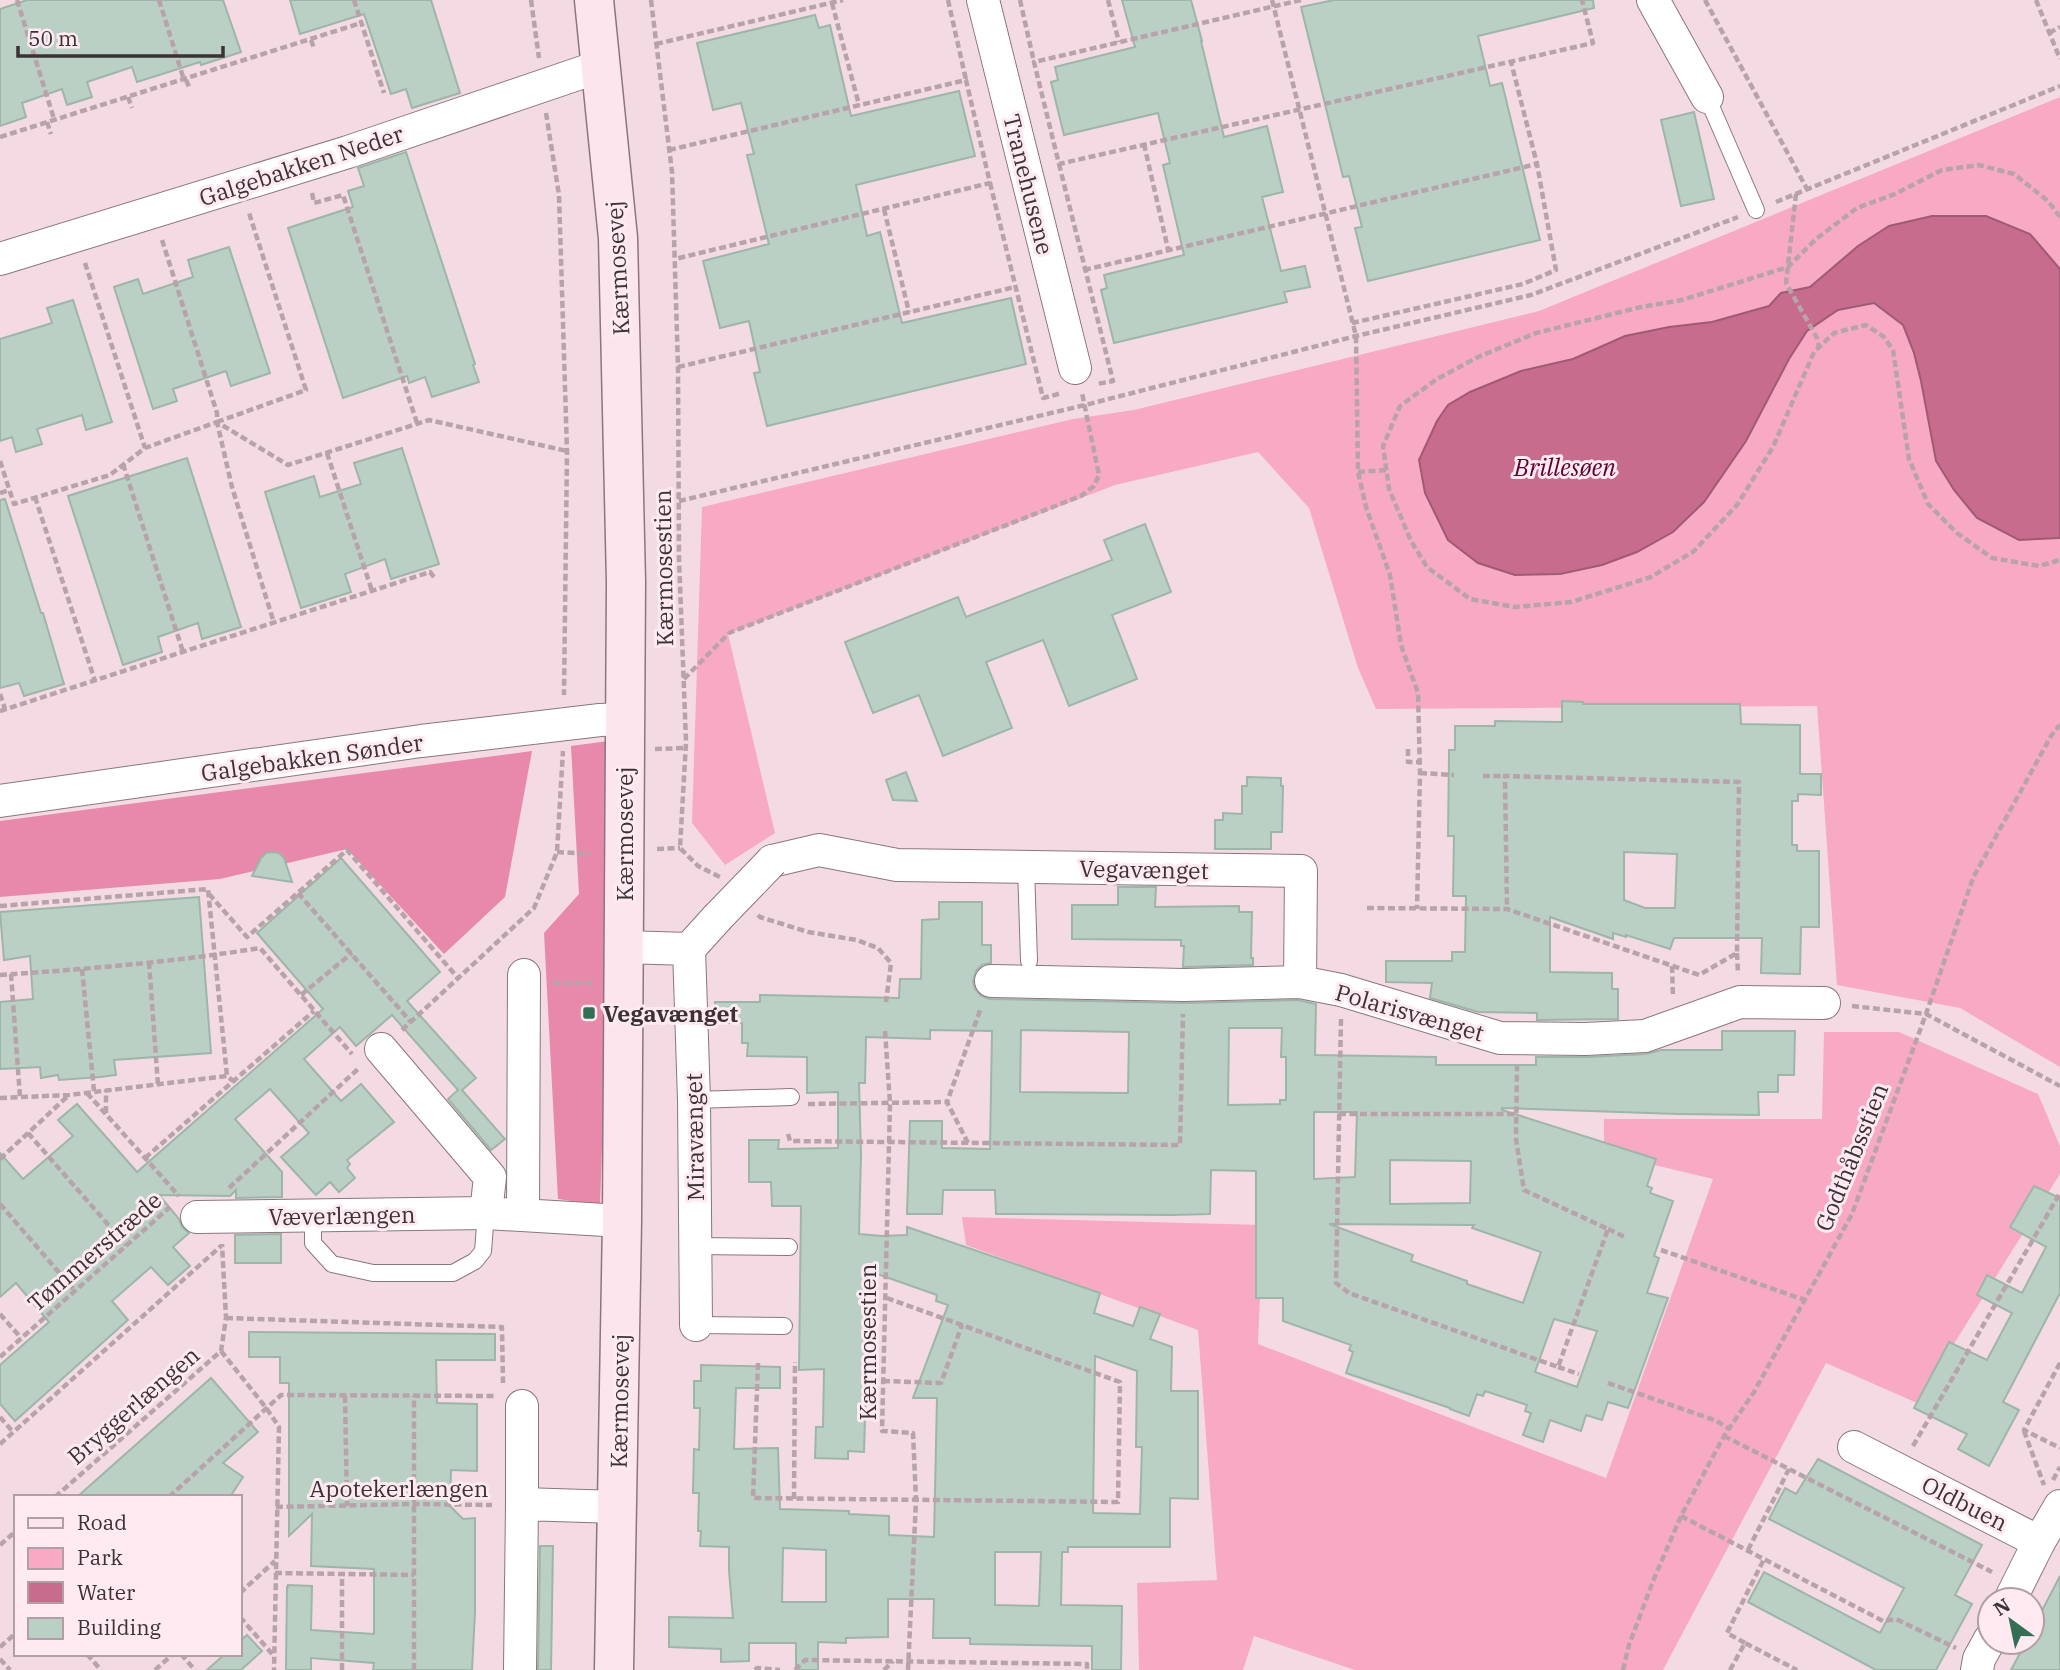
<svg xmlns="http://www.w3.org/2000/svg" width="2060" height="1670" viewBox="0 0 2060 1670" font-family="'IBM Plex Serif',serif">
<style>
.green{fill:#f8aac5}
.forest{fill:#e888aa}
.water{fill:#c86c8e;stroke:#9e5b73;stroke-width:2}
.building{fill:#bad0c5;stroke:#9eb5aa;stroke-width:2;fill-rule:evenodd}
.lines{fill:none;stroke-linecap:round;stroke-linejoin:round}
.lane-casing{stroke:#8c767d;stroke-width:18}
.street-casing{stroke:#8c767d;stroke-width:34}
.secondary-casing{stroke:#8c767d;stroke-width:41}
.path{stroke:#b7a3a9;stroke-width:4.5;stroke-dasharray:7 3.5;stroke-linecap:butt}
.lane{stroke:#fff;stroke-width:16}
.street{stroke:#fff;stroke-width:32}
.secondary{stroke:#fde5ed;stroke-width:38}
.street-bridge-casing{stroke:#8c767d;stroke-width:34;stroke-linecap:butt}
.street-bridge{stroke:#fff;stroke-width:32}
.poi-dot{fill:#346e57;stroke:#feeaf0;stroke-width:2.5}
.labels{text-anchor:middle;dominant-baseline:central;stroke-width:6;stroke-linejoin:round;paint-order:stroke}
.street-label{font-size:23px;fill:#3b3234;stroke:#feeaf0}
.poi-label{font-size:23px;font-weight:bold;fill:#3b3234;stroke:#feeaf0;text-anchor:start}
.water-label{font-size:24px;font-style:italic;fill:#5c0431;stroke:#feeaf0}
</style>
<rect width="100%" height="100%" fill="#f4dbe3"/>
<!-- green -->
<g class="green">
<polygon points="2060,97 2060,1067 1960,1008 1837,985 1817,706 1376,709 1358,668 1309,508 1258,452 1115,485 728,634 775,833 725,865 692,823 702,507 1073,419 1134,410 1539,311"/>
<polygon points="1824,1032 1899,1032 2038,1094 2060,1146 2060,1174 1917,1403 1826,1363 1663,1670 1355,1670 1254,1636 1243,1670 1139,1670 1137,1583 1217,1580 1198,1330 966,1245 962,1217 1263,1225 1258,1344 1606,1478 1713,1179 1604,1153 1604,1119 1822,1119"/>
</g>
<!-- forest -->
<g class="forest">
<polygon points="616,740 600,1205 558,1199 544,933 579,894 571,746"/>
<polygon points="532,751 505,897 444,954 347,849 220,879 0,897 0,821"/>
</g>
<!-- water -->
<polygon class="water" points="1932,216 1986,216 2030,234 2060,269 2060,538 2019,540 1977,518 1954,490 1936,461 1921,381 1914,353 1903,325 1874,303 1838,310 1807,331 1789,359 1746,441 1704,502 1673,532 1637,552 1602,565 1560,574 1515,575 1478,563 1448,540 1425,493 1419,460 1437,421 1448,405 1470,392 1521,371 1573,359 1625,336 1669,327 1712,322 1769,306 1781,293 1810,287 1858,246 1889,226"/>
<!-- building -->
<g class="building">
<polygon points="27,0 223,0 241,52 201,65 200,62 137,82 132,67 87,82 92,97 67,105 62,89 22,103 26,117 0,126 0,9"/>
<polygon points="290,0 431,0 460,93 412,108 406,89 391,94 364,14 300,34"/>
<polygon points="1122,0 1191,0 1202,41 1201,41 1224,137 1267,126 1283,192 1262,197 1281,271 1305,266 1310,287 1284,292 1287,302 1114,343 1101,290 1107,288 1104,275 1184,255 1163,165 1170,163 1158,113 1064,135 1051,82 1058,80 1055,67 1135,47"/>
<polygon points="1334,0 1593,0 1594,8 1478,36 1490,86 1502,83 1540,240 1368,281 1355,228 1362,227 1349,176 1343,177 1301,7"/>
<polygon points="815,15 819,28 830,25 851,116 959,91 975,156 856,185 867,236 880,232 902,323 1011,298 1026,364 767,426 754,373 760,372 749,321 720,328 703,261 769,244 747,155 754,154 741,103 713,110 697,43"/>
<polygon points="1694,112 1714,199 1681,206 1661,120"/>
<polygon points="406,152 475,364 473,365 479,382 432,397 425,377 409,383 407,376 343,398 288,228 353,207 348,191 364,186 358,168"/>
<polygon points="229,247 270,373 231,386 226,371 173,389 177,401 153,409 114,287 138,279 143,294 193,277 188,260"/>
<polygon points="73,300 112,422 86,430 82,415 37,429 42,444 16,452 12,437 0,441 0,339 52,323 47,308"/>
<polygon points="402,448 439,564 391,579 385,559 345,574 351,592 301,608 265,492 314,476 320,497 361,484 354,463"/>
<polygon points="187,458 241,627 202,639 198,623 158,637 162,652 123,665 68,496"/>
<polygon points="5,499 41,613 43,613 64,684 24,696 19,683 0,688 0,500"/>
<polygon points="1145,524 1171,592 1112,615 1137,679 1069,706 1043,640 986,662 1012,728 943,756 919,695 873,713 845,642 958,597 966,617 1112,560 1104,540"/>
<path d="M1562 701 1583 702V704H1740L1741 724 1800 725V774H1821V795L1798 794V801H1792V845H1797V851H1819V927H1801L1800 974 1761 973 1762 938H1674L1670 949 1626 935V937L1613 933V939L1550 917V972L1612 973V989H1618V1019L1537 1020V1013L1478 1012 1430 998 1432 983 1386 982V961H1452V952H1465L1466 896H1453L1454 836H1448L1449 756V750H1455V726H1495V721L1562 722ZM1624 852 1677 854 1675 908H1645L1624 900Z"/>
<polygon points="906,772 917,801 893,800 886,780"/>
<polygon points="1247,777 1281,778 1281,786 1283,786 1282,832 1271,832 1271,849 1215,849 1215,820 1223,820 1223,813 1242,814 1242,786 1247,786"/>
<polygon points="272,852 279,853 284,858 292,882 252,876 261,858 266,853"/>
<polygon points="341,858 440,972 407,1001 476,1078 462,1090 505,1139 491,1150 448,1099 458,1090 392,1015 356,1046 340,1027 304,1059 341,1101 361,1084 394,1122 347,1160 350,1164 347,1168 355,1178 339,1192 330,1182 316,1195 281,1157 309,1133 270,1089 235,1119 282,1172 282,1197 236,1198 236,1190 230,1196 159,1195 179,1219 182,1227 189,1233 173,1247 190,1266 168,1285 151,1267 112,1301 128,1320 15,1421 0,1404 0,1365 49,1322 16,1283 0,1297 0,1153 23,1179 73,1136 58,1120 77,1104 137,1172 323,1009 257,933"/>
<polygon points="1118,887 1156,887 1155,907 1239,906 1239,912 1252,912 1251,958 1253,958 1253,965 1183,967 1184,946 1181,946 1181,940 1072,939 1072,905 1118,905"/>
<polygon points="199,897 211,1053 114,1060 116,1075 100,1077 59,1080 58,1075 41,1078 40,1067 0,1069 0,1002 33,999 30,956 4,960 0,912"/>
<path d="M939 902H982V945H991V963L982 965 976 971 973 981 975 989 981 996 990 999 1184 1003 1298 1000 1316 1004 1315 1055 1436 1057V1065H1536V1057H1586L1646 1054 1661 1050H1722V1031H1795L1794 1075H1778V1092H1758L1759 1115 1678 1114 1502 1108V1110L1656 1159 1647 1186 1652 1188 1650 1193 1673 1201 1654 1256 1659 1258 1647 1293 1668 1298 1628 1408 1608 1402 1602 1420 1586 1415 1581 1431 1550 1420 1543 1442 1523 1435 1531 1413 1525 1411 1527 1405 1485 1391 1483 1396 1477 1394 1469 1416 1450 1409V1408L1346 1373 1353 1352 1349 1350 1351 1345 1283 1321V1298H1256V1171L1211 1170 1210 1214 1172 1215 996 1214 995 1190H943L942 1214H907L910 1121H942V1148L990 1149 992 1031 930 1030V1039L866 1037 865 1083H859L861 1154 859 1234 882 1236 907 1235V1227L1100 1293 1094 1313 1133 1326 1140 1307 1160 1314 1150 1339 1172 1347 1171 1391H1198V1499L1170 1498V1547H1068V1552H1062L1061 1605 1122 1606 1121 1670H1092V1646L970 1644V1638H933L934 1599H888V1637L846 1638V1643L818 1642V1670H796V1643H749V1661L721 1662V1649L669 1647V1617L733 1618 729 1571V1547L700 1546 701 1531H698L699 1493H693L694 1449 699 1450 700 1408H694V1381H701V1365L780 1367V1388H736L734 1449 778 1448 780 1509 849 1511V1514L889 1516V1535L934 1537 937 1398H913L948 1305 936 1301 937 1295 866 1270 863 1346H865L863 1385 866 1386 864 1452 848 1451V1459L815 1458 816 1427H823L824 1369 799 1370 801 1206H772L771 1182H749V1140H779L778 1149 838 1148V1092L807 1093V1057L747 1056 748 1043H742V1023H715V1002H760V995L899 998 900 979H921L922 920 939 919ZM1229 1028H1282L1281 1057H1286V1100H1280V1104L1228 1105ZM1021 1030 1129 1032 1128 1093 1020 1092ZM1314 1112H1357L1355 1177 1314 1179ZM1390 1160 1471 1161 1470 1203 1390 1204ZM1329 1224 1474 1225 1472 1228 1541 1252 1523 1303 1467 1284V1281L1411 1261 1413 1255ZM1554 1319 1597 1331 1577 1387 1535 1372ZM1095 1356 1137 1371 1136 1447H1142L1140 1514 1093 1513ZM783 1548 826 1550V1602H782ZM995 1552H1041L1039 1606 995 1605Z"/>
<polygon points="2034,1186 2060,1198 2060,1293 2003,1402 2019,1410 1989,1466 1958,1449 1967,1434 1914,1408 1949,1342 1987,1360 2012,1313 1977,1295 1987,1275 2022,1293 2046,1247 2010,1227"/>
<polygon points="281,1234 281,1263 235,1263 235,1235"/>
<polygon points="249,1332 495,1334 495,1360 436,1360 437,1403 477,1404 477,1471 451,1470 450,1506 463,1519 475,1518 475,1612 472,1670 373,1670 374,1663 311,1658 311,1670 286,1670 287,1586 288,1588 288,1585 312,1586 311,1630 374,1634 374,1569 311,1566 312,1514 289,1536 289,1383 280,1383 280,1357 249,1357"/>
<polygon points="211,1378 258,1432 223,1463 243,1477 230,1497 77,1497"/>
<polygon points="1818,1459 1982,1545 1955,1595 1972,1604 1936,1670 1876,1670 1748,1602 1764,1572 1880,1633 1904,1588 1769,1519 1785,1488 1796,1494"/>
<polygon points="540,1546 553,1546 551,1670 538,1670"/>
<polygon points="2060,1576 2060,1670 2011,1670 2026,1642 2032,1642 2032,1630"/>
<polygon points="247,1635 262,1651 241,1670 207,1670 225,1654 240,1654 240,1641"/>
</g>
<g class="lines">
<defs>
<g id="lane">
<polyline points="1707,97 1756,210"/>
<polyline points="1026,867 1029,961"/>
<polyline points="694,1100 791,1097"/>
<polyline points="313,1215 313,1243 332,1264 373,1273 453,1273 475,1261 483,1251 486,1213"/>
<polyline points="695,1246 789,1247"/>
<polyline points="696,1325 784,1326"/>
</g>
<g id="street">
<polyline points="983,0 1075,368"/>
<polyline points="1653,0 1707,97"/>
<polyline points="0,259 348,152 601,66"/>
<polyline points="0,801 421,741 600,720 624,719"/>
<polyline points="772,861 819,850 897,865 1301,871 1300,982"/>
<polyline points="624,947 689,949 717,918"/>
<polyline points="689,949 694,1100 696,1325"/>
<polyline points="991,981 1184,985 1300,982 1341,990 1500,1038 1585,1039 1645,1036 1740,1002 1824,1003"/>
<polyline points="381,1049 490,1177 486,1213 622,1221"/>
<polyline points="523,1215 524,975"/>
<polyline points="197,1217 486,1213"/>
<polyline points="1854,1447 2039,1542 2060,1506"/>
<polyline points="522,1504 522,1406"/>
<polyline points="2010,1600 2039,1542"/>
<polyline points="520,1670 522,1504 617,1507"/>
<polyline points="1977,1670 1979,1659 1990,1639"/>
</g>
<polyline id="secondary" points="594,0 618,238 626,582 622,1221 614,1670"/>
</defs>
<!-- lane casing -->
<use href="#lane" class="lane-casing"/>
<!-- street casing -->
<use href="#street" class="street-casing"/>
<!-- secondary casing -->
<use href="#secondary" class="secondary-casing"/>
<!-- path -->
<g class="path">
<polyline points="17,0 54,119"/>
<polyline points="159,0 184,80"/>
<polyline points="354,0 384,93"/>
<polyline points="531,0 539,58"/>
<polyline points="651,0 672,172 678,367 679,558 686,742 680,848 698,866 720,877"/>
<polyline points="948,0 966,80"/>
<polyline points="1020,0 1034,62"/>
<polyline points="1108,0 1119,42"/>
<polyline points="1272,0 1356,336 1358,472 1366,507 1390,575 1401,645 1418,693 1420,773 1417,909"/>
<polyline points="1301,0 1034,62 1059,164 1593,43 1582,0"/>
<polyline points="1705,0 1807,189"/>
<polyline points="2036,0 2060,59"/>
<polyline points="832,3 859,105"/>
<polyline points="2049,33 2060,27"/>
<polyline points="311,40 314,48"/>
<polyline points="656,44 843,0"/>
<polyline points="186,80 190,89"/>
<polyline points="128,97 132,108"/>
<polyline points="546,113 559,195 567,451 564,695"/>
<polyline points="47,122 51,134"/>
<polyline points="0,137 361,23"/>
<polyline points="1144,144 1168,249"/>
<polyline points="669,150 966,80 990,183 675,259"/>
<polyline points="1059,164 1113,381 1097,384"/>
<polyline points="990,183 1043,398 1062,393"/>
<polyline points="312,193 314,203 343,195 417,423"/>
<polyline points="1796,194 1786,283 1817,338 1819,347"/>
<polyline points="1776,202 2060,86"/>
<polyline points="884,209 909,312"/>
<polyline points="2060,217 2048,201 2014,174 1979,165 1942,170 1895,194 1857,208 1816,239 1788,267 1682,300 1641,307 1536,333 1478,357 1437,379 1400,406 1383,446 1389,489 1411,541 1427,567 1470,599 1515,607 1571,602 1651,577 1694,551 1737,505 1773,447 1814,352 1834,333 1866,325 1884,337 1893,350 1909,459 1928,504 1957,533 1992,558 2039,566 2060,560"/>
<polyline points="162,240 217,413 217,422 232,487 274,623"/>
<polyline points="85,263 145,448"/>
<polyline points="1084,270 1537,164"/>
<polyline points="1352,323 1523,284 1556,270 1537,164 1511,62"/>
<polyline points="678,367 1015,287"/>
<polyline points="217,422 306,390 249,213"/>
<polyline points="327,453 372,591"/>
<polyline points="0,461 14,504 110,475 145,448 217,422 288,465 429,420 567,451"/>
<polyline points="123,464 183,652"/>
<polyline points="1358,472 1387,470"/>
<polyline points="0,493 9,490"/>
<polyline points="35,497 95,681"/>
<polyline points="679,501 1085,405 1356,336 1531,295 1738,217"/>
<polyline points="684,679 729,633 1081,496 1094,486 1099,475 1082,393"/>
<polyline points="0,694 5,709"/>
<polyline points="0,711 430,572 434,577"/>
<polyline points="655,749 686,748"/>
<polyline points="1408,749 1408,762 1419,762"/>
<polyline points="1420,773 1454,775"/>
<polyline points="1483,776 1505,776"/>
<polyline points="657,849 680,848"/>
<polyline points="557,852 591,854"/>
<polyline points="298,893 411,1022"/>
<polyline points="209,894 247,937 347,850 458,978"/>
<polyline points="0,906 208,889 227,1076"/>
<polyline points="1367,908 1507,909 1699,975 1737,953 1739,782 1505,776 1507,909"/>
<polyline points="758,915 760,917 808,932 857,940 878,948 891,963 886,1002"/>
<polyline points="1737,953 1738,974"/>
<polyline points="149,962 158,1085"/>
<polyline points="1672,966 1673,997"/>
<polyline points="82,969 94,1091"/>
<polyline points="11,974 20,1097"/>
<path d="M0 975C87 969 174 962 260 948L352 1054"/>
<polyline points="553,983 593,983"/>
<polyline points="301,995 352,953"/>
<polyline points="1852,1006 1926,1014 2060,1086"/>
<polyline points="1341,1019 1336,1283 1349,1293 1558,1367 1608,1229 1524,1190 1516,1139 1517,1066"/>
<polyline points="402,1030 534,908 557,852 563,751"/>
<polyline points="885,1031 890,1103 882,1431 913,1433 916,1500 908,1670"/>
<polyline points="87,1093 179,1196"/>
<polyline points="0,1098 69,1095 227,1076 233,1081"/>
<polyline points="808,1104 947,1102"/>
<polyline points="106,1113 106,1090"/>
<polyline points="1339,1114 1517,1114"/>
<polyline points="28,1133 126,1245"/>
<polyline points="788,1134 790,1141 1180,1145 1183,1014"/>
<polyline points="968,1143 947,1102 981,1008"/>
<polyline points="145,1158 314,1011"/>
<polyline points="0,1159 69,1095"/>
<polyline points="229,1188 359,1068"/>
<polyline points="0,1204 75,1291"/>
<polyline points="1608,1229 1625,1237"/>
<polyline points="1661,1250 1805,1300"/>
<polyline points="0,1314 21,1338"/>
<polyline points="226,1318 502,1327 503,1383"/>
<polyline points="221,1351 267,1409 279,1427 274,1670"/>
<polyline points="0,1357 170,1207"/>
<polyline points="758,1363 753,1498 1118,1502 1120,1382 884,1297"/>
<polyline points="2060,1363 2024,1430 2060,1448"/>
<polyline points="1558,1367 1579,1374"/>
<polyline points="883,1381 941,1383 962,1325"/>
<polyline points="1608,1383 1717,1421 1729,1429"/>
<polyline points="345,1396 347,1506"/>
<polyline points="0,1417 13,1432"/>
<polyline points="2024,1431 2044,1485"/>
<polyline points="1724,1436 1992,1572"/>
<polyline points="0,1444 221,1246"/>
<polyline points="1913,1446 2060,1193"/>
<polyline points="2053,1480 2060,1467"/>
<polyline points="55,1497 221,1351 226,1318 222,1244"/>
<polyline points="169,1497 281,1395 497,1396"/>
<polyline points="794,1499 795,1362"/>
<polyline points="276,1507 414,1504 492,1505"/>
<polyline points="1681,1516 1883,1621 1896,1619 1956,1648"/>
<polyline points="0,1545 16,1531"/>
<polyline points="1748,1550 1789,1469"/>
<polyline points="275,1573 414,1575"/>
<polyline points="240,1593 275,1561"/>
<polyline points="240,1617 274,1656"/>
<polyline points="1745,1643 1727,1633 1764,1559"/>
<polyline points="0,1647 16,1633"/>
<polyline points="87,1654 101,1670"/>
<polyline points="181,1654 195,1670"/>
<polyline points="0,1659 10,1670"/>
<polyline points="155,1670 173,1654"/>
<polyline points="342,1670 342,1574"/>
<polyline points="414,1670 414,1396"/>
<polyline points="755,1670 757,1668 780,1670"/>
<polyline points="795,1670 805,1660 1087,1664 1087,1670"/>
<polyline points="884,1670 893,1661"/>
<polyline points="1623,1670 1629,1645 1653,1581 1681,1516 1724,1436 1754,1392 1852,1214 1926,1014 1973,878 2051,736 2060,725"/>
<polyline points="1730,1670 1745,1643 1797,1670"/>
</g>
<!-- lane -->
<use href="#lane" class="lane"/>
<!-- street -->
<use href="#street" class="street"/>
<!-- secondary -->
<use href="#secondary" class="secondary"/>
<defs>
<polyline id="street-bridge" points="717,918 772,861"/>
</defs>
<!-- street-bridge casing -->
<use href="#street-bridge" class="street-bridge-casing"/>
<!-- street-bridge -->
<use href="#street-bridge" class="street-bridge"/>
</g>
<!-- markers -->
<rect class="poi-dot" x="582" y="1006" width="14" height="14" rx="3.5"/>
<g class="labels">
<!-- street labels -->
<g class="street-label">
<text transform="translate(301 165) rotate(-18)">Galgebakken Neder</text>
<text transform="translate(1029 184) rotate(76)">Tranehusene</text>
<text transform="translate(617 268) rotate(-93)">Kærmosevej</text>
<text transform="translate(663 568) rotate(-91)">Kærmosestien</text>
<text transform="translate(312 757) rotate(-8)">Galgebakken Sønder</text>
<text transform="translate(624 834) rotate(-90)">Kærmosevej</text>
<text transform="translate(1144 869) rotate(1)">Vegavænget</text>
<text transform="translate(1410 1012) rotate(16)">Polarisvænget</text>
<text transform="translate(694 1137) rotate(-91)">Miravænget</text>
<text transform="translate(1851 1157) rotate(-68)">Godthåbsstien</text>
<text transform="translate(342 1215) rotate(-1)">Væverlængen</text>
<text transform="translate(94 1251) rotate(-41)">Tømmerstræde</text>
<text transform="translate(867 1342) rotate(-90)">Kærmosestien</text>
<text transform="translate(619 1401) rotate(-89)">Kærmosevej</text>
<text transform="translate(133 1405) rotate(-41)">Bryggerlængen</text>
<text x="399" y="1488">Apotekerlængen</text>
<text transform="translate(1965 1503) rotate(27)">Oldbuen</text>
</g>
<!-- poi labels -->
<g class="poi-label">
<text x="603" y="1013">Vegavænget</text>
</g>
<!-- water labels -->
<g class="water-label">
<text x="1565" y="467">Brillesøen</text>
</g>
</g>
<!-- legend -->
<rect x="14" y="1495" width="228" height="161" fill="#feeaf0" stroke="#b0a0a5" stroke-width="2"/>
<rect x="28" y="1518" width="35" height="10" fill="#fde5ed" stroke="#b0a0a5" stroke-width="2"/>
<text x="77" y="1530" font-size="21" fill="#3b3234">Road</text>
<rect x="28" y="1548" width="35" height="21" fill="#f8aac5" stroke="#b0a0a5" stroke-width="2"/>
<text x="77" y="1565" font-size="21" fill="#3b3234">Park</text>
<rect x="28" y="1582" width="35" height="21" fill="#c86c8e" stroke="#b0a0a5" stroke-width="2"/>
<text x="77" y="1600" font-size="21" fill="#3b3234">Water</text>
<rect x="28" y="1618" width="35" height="21" fill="#bad0c5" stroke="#b0a0a5" stroke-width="2"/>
<text x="77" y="1635" font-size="21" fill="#3b3234">Building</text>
<!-- north arrow -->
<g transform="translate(2011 1621) rotate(327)"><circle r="33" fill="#feeaf0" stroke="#b0a0a5" stroke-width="2"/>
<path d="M0-5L12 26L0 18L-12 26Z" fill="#346e57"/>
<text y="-10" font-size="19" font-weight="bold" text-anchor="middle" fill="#3b3234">N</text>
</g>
<!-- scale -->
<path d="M18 46v10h205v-10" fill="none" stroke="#3b3234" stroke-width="3.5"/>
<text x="28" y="46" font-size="21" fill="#3b3234" stroke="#feeaf0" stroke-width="5" paint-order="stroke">50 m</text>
</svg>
